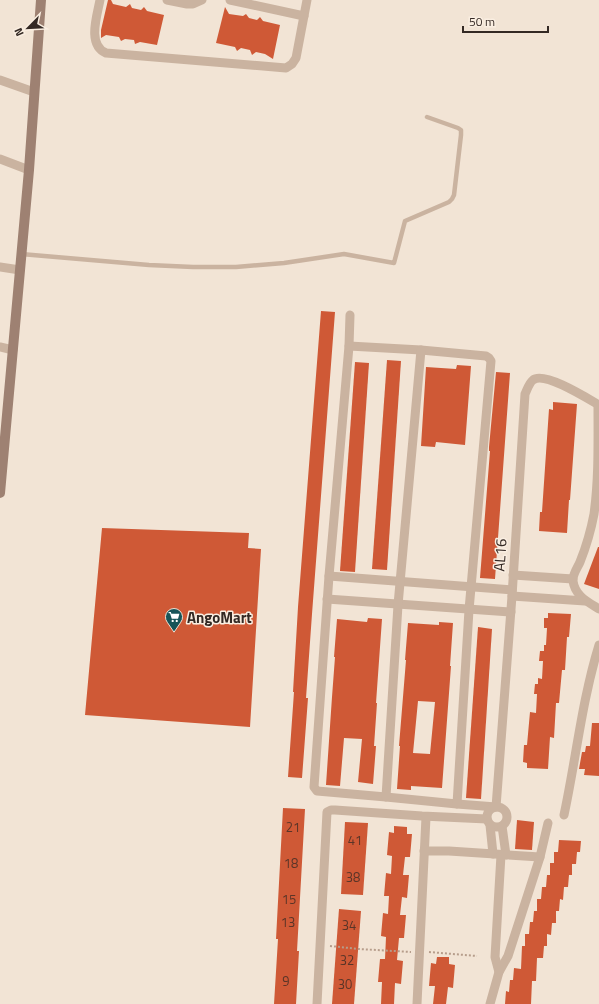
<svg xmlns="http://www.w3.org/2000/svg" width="599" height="1004" viewBox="0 0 599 1004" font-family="'Titillium Web',sans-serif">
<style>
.building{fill:#cf5936;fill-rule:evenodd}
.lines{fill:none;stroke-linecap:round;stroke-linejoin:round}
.path{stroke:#b69d8b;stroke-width:2;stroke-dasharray:2 2;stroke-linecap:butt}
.service{stroke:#cab3a0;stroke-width:4.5}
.minor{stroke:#cab3a0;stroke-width:9}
.secondary{stroke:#9e8172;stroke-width:10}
.labels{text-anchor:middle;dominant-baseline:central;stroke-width:3;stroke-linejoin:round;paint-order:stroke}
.number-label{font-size:13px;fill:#5b3528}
.street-label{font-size:15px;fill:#342924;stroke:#faeee1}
.poi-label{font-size:15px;font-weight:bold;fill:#342924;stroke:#faeee1;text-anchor:start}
</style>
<rect width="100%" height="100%" fill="#f2e4d5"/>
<!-- building -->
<g class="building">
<polygon points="108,0 111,0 113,4 126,7 130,4 132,8 141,10 144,7 147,11 164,15 157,45 140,42 135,44 134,40 125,39 121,41 119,37 106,35 101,38 101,30"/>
<polygon points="225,7 229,14 243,16 246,14 249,18 257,20 260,17 263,21 280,25 273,59 265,54 256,52 252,55 250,50 241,48 237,51 235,47 216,43"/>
<polygon points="321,311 335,312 312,614 306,698 308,698 302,778 288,777 294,692 293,692 298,607"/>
<polygon points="387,360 401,361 387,570 372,569"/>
<polygon points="355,362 369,363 355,572 340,571"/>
<polygon points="457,365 471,366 465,445 436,442 435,447 421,446 426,367 456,369"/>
<polygon points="496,372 510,373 495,579 480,578 490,451 489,451 489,447"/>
<polygon points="553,402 577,404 570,500 569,500 567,533 539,531 540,512 542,512 549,409 553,410"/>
<polygon points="102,528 249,533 248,548 261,549 250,727 85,715"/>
<polygon points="598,547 599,547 599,589 584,584"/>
<polygon points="548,613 571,614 569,637 567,637 565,670 562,670 559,703 556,703 554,738 550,737 548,769 527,768 527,763 523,762 524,745 527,745 530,712 536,713 537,694 534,694 535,684 538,684 538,678 542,679 543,661 539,661 540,651 544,651 544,645 546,645 547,628 544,628 544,618 548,618"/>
<polygon points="368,618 382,619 376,703 377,703 374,746 376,746 373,784 358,782 362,739 344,738 340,786 326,785 332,697 335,657 334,657 337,619 367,622"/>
<path d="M439 622 453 623 450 666H451L442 788 411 786V790L397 789 400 746H399L406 660H405L408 623 439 625ZM418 701 435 702 430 754 413 753Z"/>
<polygon points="478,627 492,629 481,799 466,798"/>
<polygon points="592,723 599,723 599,776 584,775 585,769 579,769 582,752 585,752 586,746 590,746"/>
<polygon points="283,808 305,809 297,951 299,951 296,1004 274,1004 278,939 276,939"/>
<polygon points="517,820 534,822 532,850 515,849"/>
<polygon points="345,822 368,823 363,895 341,894"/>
<polygon points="394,826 407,827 407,834 412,834 410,857 405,857 403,875 409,875 407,898 402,897 400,915 406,915 404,938 399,938 397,960 403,961 401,984 395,983 394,1004 381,1004 382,982 378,982 380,959 385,959 386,937 381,936 383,913 388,914 389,896 384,896 386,873 391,874 392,856 387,855 389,832 394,833"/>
<polygon points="559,840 581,841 580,852 577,852 576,864 572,864 572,875 569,875 568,887 564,887 563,900 560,899 559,911 556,911 556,923 552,923 551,935 547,934 547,946 544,946 543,958 537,958 536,981 532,981 531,1004 505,1004 506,991 509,992 510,980 513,980 514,968 521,969 522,946 525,946 525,934 529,934 530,922 533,922 534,911 537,911 537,899 541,899 542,887 546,887 547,875 550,875 550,863 554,863 554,852 558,852"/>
<polygon points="339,909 361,911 354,1004 332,1004"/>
<polygon points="437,957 449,957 449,964 455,965 453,988 448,987 446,1004 433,1004 435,986 429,986 431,963 436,964"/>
</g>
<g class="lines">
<!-- path -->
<g class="path">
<polyline points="330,946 359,949 411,952"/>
<polyline points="429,952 477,956"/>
</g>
<!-- service -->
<polyline class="service" points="21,254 149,265 193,267 236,267 284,263 344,254 394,263 405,221 449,202 452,199 454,195 461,135 461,130 458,128 427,117"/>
<!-- minor -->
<g class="minor">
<path d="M100 0C97 16 87 45 106 53L286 68 292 64 296 58 307 0"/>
<polyline points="167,0 187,4 193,4 202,0"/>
<polyline points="230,0 304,16"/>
<polyline points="0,80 34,92"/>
<polyline points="0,159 29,170"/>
<polyline points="0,267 20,270"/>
<path d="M350 315 349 346 329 576 314 787 317 791 386 797 457 804 496 807 512 596 525 394C527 390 529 383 533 380 544 371 587 398 599 405"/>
<polyline points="349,346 421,350 486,356 489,358 491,361 469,610 457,804"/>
<polyline points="0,347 13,350"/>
<path d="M598 405C598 441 599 478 594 514 591 530 586 547 580 562 578 567 572 575 573 581 575 596 588 602 599 609"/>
<polyline points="513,575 573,579"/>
<polyline points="329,576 512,590"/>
<polyline points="512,596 585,601"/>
<polyline points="327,599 511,612"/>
<polyline points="386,797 398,605 421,350"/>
<circle cx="497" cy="817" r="10"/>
<path d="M564 815C576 759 582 700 599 645"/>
<polyline points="490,825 493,854"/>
<polyline points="502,826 506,855"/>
<polyline points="424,851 449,851 540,857"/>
<polyline points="499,972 495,957 501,855"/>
<polyline points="317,1004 327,812 331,810 335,810 422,816 487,819"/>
<polyline points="417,1004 426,817"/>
<polyline points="490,1004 499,972 508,956 540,857 548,823"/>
</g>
<!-- secondary -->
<polyline class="secondary" points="0,493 29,170 41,0"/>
</g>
<!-- icons -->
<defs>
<symbol id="supermarket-pin" viewBox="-11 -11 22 30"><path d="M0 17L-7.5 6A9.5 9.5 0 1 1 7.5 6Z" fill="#175458" stroke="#faeee1"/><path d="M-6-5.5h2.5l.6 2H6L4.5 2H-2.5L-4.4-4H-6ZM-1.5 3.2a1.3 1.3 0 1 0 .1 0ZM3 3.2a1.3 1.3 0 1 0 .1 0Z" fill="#fff"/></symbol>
</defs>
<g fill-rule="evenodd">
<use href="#supermarket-pin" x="164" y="607" width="20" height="27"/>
</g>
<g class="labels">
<!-- number labels -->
<g class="number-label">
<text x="293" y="827">21</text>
<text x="355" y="840">41</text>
<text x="291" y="863">18</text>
<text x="353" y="877">38</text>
<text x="289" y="899">15</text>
<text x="288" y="922">13</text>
<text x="349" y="925">34</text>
<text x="347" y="960">32</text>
<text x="286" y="981">9</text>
<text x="345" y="984">30</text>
</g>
<!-- street labels -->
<g class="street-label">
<text transform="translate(500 555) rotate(-86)">AL16</text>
</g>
<!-- poi labels -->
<g class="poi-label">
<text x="187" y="617">AngoMart</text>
</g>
</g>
<!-- north arrow -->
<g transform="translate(28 28) rotate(246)" stroke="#faeee1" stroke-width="3" paint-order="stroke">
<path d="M0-3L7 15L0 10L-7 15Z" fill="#342924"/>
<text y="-6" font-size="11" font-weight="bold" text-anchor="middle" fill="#342924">N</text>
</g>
<!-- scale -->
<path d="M463 26v6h85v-6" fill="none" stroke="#342924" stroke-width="2"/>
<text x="469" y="26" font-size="12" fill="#342924" stroke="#faeee1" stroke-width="3" paint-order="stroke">50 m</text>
</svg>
